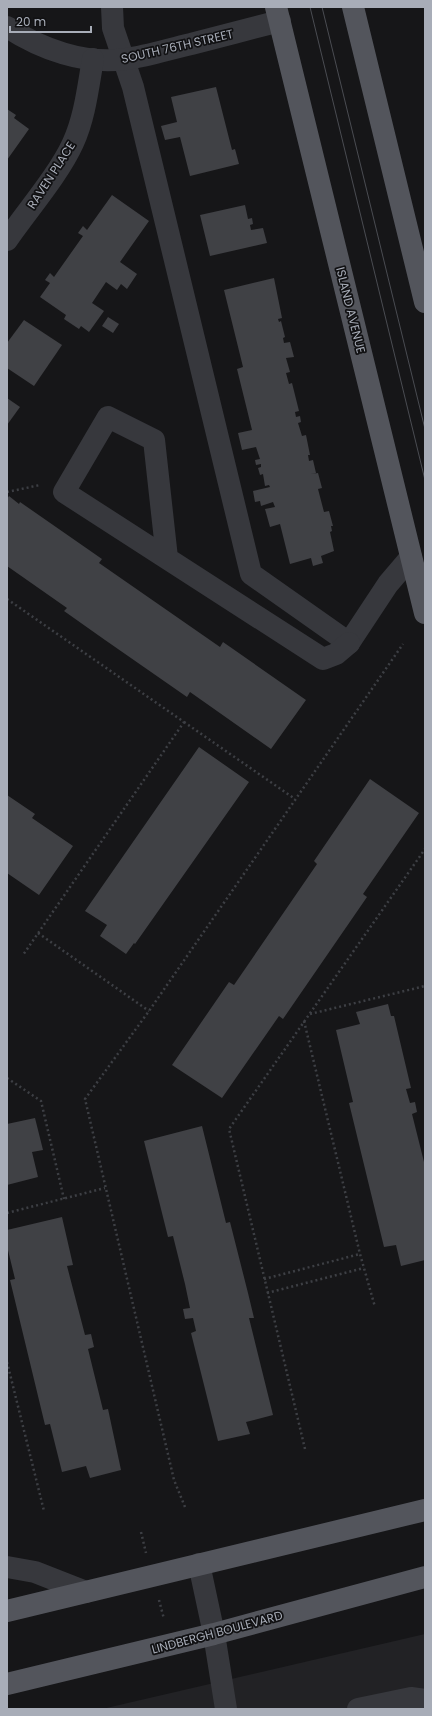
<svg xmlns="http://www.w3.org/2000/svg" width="432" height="1716" viewBox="0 0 432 1716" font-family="Poppins,sans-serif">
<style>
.built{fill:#222225}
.building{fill:#404145}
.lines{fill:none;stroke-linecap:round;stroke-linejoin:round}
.path{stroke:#3d3f44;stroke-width:2.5;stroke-dasharray:2 3;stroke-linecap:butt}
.minor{stroke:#37383d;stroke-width:22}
.major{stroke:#53555c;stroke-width:22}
.tram{stroke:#4a4c52;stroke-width:1}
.labels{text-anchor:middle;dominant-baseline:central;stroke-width:3.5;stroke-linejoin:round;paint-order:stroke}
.street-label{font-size:12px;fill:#a8adb8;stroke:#111113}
</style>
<rect width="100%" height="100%" fill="#161618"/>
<!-- built -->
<polygon class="built" points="425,1634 425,1709 102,1709"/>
<!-- building -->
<g class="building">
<polygon points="216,87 232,150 235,149 239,164 190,176 180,137 165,140 161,126 177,122 171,97"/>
<polygon points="7,109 16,115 14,118 29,129 7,160"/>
<polygon points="112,195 149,221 120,262 137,274 127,289 121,284 117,290 106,282 92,303 104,311 89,332 81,326 79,329 64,319 66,315 40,297 50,283 45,280 50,273 54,277 83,236 78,233 83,226 87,230"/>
<polygon points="245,205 248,219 252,218 253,224 250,225 251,230 263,228 267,243 210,256 200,215"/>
<polygon points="274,278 282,318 278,319 279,322 281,321 285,337 283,338 284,343 290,342 294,357 286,358 290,372 286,373 289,384 292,383 299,411 295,412 296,417 300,416 301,422 298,423 302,436 306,435 310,455 308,455 309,461 313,460 316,473 311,474 318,473 322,488 318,489 324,512 329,511 333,526 331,526 332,531 330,532 334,551 321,556 323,563 313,566 311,558 290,564 280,524 270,527 265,509 275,507 273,502 261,506 260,501 255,502 253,491 270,487 269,485 265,486 263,474 260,475 258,468 261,467 261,464 256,465 255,460 260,459 256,447 242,450 238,433 252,430 237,369 243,367 224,290"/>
<polygon points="108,317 119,324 113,333 102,326"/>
<polygon points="24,320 62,345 34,386 7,368 7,343"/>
<polygon points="7,398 20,407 7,425"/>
<polygon points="9,496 19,504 20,502 102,559 99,563 220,647 223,642 306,700 271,749 190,692 187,697 105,640 64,611 67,608 7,566 7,499"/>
<polygon points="199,747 249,782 135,944 134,943 126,954 100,936 107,925 85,911"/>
<polygon points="370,779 419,813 363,894 367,897 283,1019 279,1016 222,1098 172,1065 229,982 234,985 317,864 314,861"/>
<polygon points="7,795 35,814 32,818 73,846 39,895 7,873"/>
<polygon points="388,1004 391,1016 394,1016 411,1088 406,1089 410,1103 415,1102 417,1112 412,1114 425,1166 425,1260 401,1266 396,1245 384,1247 349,1103 353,1102 336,1030 360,1024 356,1012"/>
<polygon points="35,1118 43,1150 32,1152 38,1177 7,1185 7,1124"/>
<polygon points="202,1126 226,1223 230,1222 248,1293 254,1318 249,1318 273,1415 246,1422 250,1434 218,1441 191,1333 196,1331 193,1318 185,1319 183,1309 190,1308 185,1284 173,1236 168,1237 144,1141"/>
<polygon points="62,1217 73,1265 67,1266 85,1335 91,1334 94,1347 88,1349 103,1410 108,1409 121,1470 90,1478 86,1466 62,1472 50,1424 45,1425 10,1280 15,1279 7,1246 7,1230"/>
</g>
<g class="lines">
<!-- path -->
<g class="path">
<polyline points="7,492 40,485"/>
<polyline points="7,599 184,722 23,955"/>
<polyline points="184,722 295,799"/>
<polyline points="38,933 149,1011"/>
<polyline points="310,1014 425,986"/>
<polyline points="304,1021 360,1254 375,1307"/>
<polyline points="7,1078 41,1101 64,1199"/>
<polyline points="7,1213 105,1188"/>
<polyline points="264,1279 360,1254"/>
<polyline points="267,1293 364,1268"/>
<polyline points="7,1362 44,1511"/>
<polyline points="305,1449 229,1129 425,849"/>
<polyline points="185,1507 174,1480 85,1099 149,1011 403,644"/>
<polyline points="141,1532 146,1553"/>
<polyline points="159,1600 164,1619"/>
</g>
<!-- minor -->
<g class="minor">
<polyline points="112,7 113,28 133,87 251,574 349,643 388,584 411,557"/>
<path d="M7 27C41 49 84 65 126 59 148 56 169 49 191 44 221 36 250 29 280 21"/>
<path d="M7 240C27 211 59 174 73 143 85 117 88 87 93 59"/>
<polyline points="167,558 154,440 108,417 64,492 323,659 336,654 349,643"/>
<polyline points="199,1564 214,1634 226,1709"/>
<polyline points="7,1567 35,1572 86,1592"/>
<polyline points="358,1709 411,1698 425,1700"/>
</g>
<!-- major -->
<g class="major">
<polyline points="276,7 425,613"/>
<polyline points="353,7 425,302"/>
<polyline points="7,1611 425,1510"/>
<polyline points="7,1684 214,1634 425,1577"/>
</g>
<!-- tram -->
<g class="tram">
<polyline points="310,7 425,480"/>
<polyline points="322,7 425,429"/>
</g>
</g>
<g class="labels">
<!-- street labels -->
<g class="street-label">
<text transform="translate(177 46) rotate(-13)">SOUTH 76TH STREET</text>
<text transform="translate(51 175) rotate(-57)">RAVEN PLACE</text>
<text transform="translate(351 310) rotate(76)">ISLAND AVENUE</text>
<text transform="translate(217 1632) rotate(-15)">LINDBERGH BOULEVARD</text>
</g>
</g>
<!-- border -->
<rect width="432" height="1716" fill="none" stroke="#a8adb8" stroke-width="16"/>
<!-- scale -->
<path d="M10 26v6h81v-6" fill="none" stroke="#a8adb8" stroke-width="2"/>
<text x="16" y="26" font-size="12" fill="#a8adb8" stroke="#111113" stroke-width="3" paint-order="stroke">20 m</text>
</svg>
